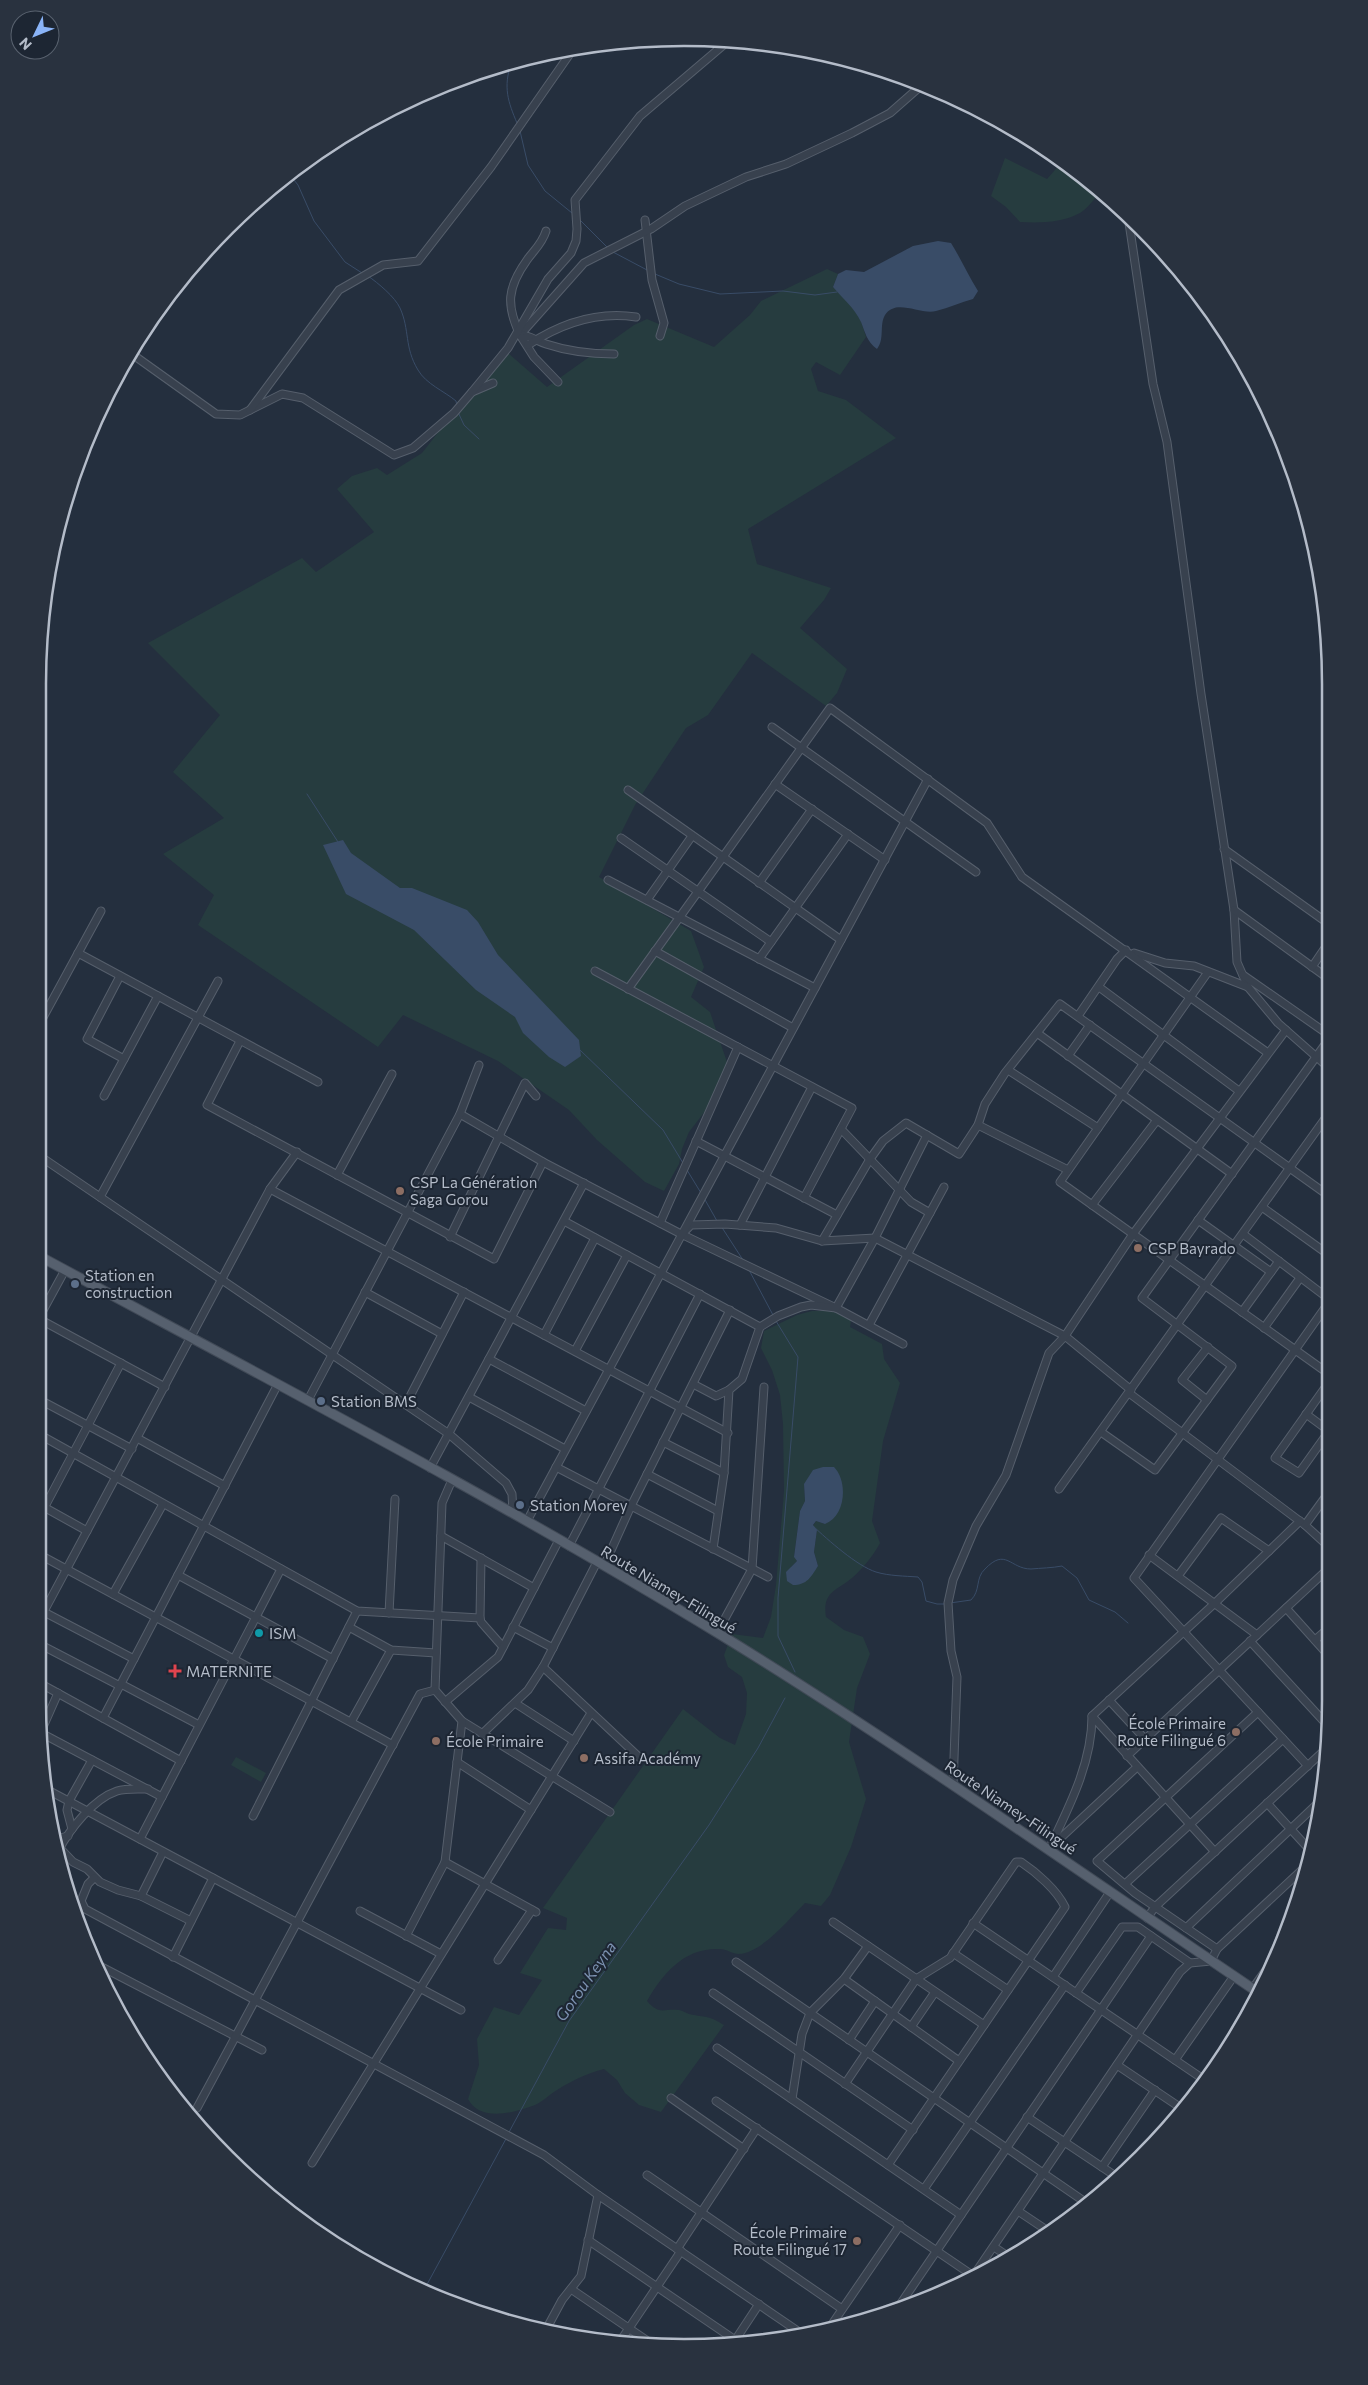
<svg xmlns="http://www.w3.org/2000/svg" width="1368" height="2385" viewBox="0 0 1368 2385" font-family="Commissioner,sans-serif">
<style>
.green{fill:#263c3f;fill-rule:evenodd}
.water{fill:#394c67}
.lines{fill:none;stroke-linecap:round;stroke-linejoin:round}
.stream{stroke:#394c67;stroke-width:1}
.minor-casing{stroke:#565f6c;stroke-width:9}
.major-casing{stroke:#414a57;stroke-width:11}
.minor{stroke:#38414e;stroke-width:7}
.major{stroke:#56606e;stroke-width:9}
.education-dot{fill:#8d6e63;stroke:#1d2633;stroke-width:2}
.service-dot{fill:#5c6f8a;stroke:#1d2633;stroke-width:2}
.culture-dot{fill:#0f9aa8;stroke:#1d2633;stroke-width:2}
.health-dot{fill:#e0444e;stroke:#1d2633;stroke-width:2}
.labels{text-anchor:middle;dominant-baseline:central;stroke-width:4;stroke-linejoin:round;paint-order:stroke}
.poi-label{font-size:15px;fill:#b4bcc9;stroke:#1d2633;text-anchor:start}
.street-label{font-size:15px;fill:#b4bcc9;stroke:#1d2633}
.water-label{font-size:16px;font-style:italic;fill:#7c92b1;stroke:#1d2633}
.rim{fill:none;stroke:#b4bcc9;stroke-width:2.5}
</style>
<rect width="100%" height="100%" fill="#242f3e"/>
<!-- green -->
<g class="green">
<path d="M1005 158 1047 179 1062 162 1100 193C1094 199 1087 209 1080 213 1062 223 1039 223 1020 222L1006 207 991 196Z"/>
<polygon points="827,269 838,274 833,287 851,304 861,321 866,337 840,375 816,362 811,369 818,391 846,400 896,438 748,529 757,564 831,588 824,600 800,628 847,669 837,693 826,706 752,653 708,715 686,728 635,805 599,877 691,931 704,967 691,997 710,1012 728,1065 706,1110 689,1132 682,1149 679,1164 664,1191 645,1182 597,1140 569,1110 498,1061 403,1015 378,1047 198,925 214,895 163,854 224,818 173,772 220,715 148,643 302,558 316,572 374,532 337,489 352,476 377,468 387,475 422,453 476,384 507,352 547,387 634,325 647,319 714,347 750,315 761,301"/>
<path d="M812 1311H836L852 1315 850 1327 882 1344 884 1359 900 1383 883 1441 872 1521 880 1543C874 1555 862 1569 852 1578 836 1591 822 1592 826 1617L844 1630 863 1637 870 1654 857 1688 849 1742 866 1799 851 1847 830 1895 821 1906 805 1903C789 1919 763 1952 739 1954 733 1954 726 1949 720 1949 685 1947 663 1973 647 2001 660 2016 664 2008 679 2010 684 2011 689 2015 694 2015 710 2018 709 2016 724 2025L661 2112 639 2105 625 2093 617 2080 604 2069C587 2073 569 2082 554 2092 548 2096 542 2102 535 2105 514 2113 480 2122 468 2099L479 2065 477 2039 494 2007 519 2015 542 1980 520 1973 548 1928 566 1930 567 1918 543 1908 683 1709 720 1738 735 1745 746 1714 747 1693 742 1677 728 1667 724 1655 732 1634 763 1638 771 1617 776 1585 784 1491 783 1424 780 1395 772 1370 761 1348 764 1331 797 1315ZM804 1484 825 1524 816 1521 813 1526 817 1530 814 1552 818 1566 814 1571 791 1567 797 1561 794 1556 800 1511 805 1501Z"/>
<polygon points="236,1757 266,1773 261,1782 231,1765"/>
</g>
<!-- water -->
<g class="water">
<path d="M938 241 951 243C961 259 968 275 978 291L973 299C961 302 949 308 936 311 920 315 896 298 885 315 879 325 885 339 877 349 867 342 865 332 861 322 854 307 843 299 833 287L838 274 846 270 864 272 913 246Z"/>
<polygon points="343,840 351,853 400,888 412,888 467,910 478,922 498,955 579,1040 581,1056 565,1067 549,1057 523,1033 515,1017 476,990 414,930 346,894 323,845"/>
<path d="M823 1467H834C848 1481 846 1516 825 1524L816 1521 813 1525 817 1530 814 1552 818 1566C811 1577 807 1585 793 1585L787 1581 786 1572 797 1561 794 1557 800 1511 805 1501 804 1484 813 1470Z"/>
</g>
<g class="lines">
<!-- stream -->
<g class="stream">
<path d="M511 64C503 87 508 102 517 123"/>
<polyline points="501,67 508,72"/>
<polyline points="520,131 528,165 545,191 572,213"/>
<polyline points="290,175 298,185 314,221 345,262 362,273"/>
<polyline points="579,219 608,248"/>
<polyline points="613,252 647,270"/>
<polyline points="655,274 679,284 720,294 783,291 815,295 837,292"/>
<path d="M368 276C378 283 395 297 400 308 410 330 404 347 418 370 426 384 444 391 456 401L457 406"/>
<polyline points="458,412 464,425 479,439"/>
<polyline points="1304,517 1302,520 1307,532"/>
<polyline points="307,794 338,842"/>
<polyline points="580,1050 663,1130 683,1163"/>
<polyline points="687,1170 701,1193"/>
<polyline points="704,1198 717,1221"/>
<polyline points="721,1226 743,1260"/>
<polyline points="749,1270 773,1315"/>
<polyline points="776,1321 798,1357 778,1598 778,1636 795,1672"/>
<path d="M813 1526C828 1540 857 1566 876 1572 889 1576 905 1576 918 1577L922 1582 926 1601 937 1604H946"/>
<path d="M950 1603 971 1600C981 1590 975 1578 985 1569 1006 1547 1010 1569 1031 1569 1041 1568 1052 1568 1062 1566L1077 1578 1089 1600 1115 1612 1128 1623"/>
<polyline points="508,2134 569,2021 709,1825 758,1748 785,1698"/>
<polyline points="424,2290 507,2137"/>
</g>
<defs>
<g id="minor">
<polyline points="1128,216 1153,384 1167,442 1201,694 1234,910 1237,962 1248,987 1278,1023 1329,1068"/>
<polyline points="645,220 652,280 664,323 660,336"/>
<path d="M546 231C542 244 534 250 527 260 507 288 506 305 520 335L584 263 651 229 685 206 746 177 786 164 852 133 890 113 923 84"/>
<path d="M520 335C530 335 536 341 546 344 567 351 591 354 614 354"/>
<polyline points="520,335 534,357 558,382"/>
<path d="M528 345C560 324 597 311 636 317"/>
<polyline points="132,354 216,414 240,415 282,394 303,398 394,455 413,448 454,413 472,392 493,383"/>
<polyline points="472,392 508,348 548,279 571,253 576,241 577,229 575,200 640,116 727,42"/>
<polyline points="250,410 339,290 383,265 418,261 491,167 574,48"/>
<polyline points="772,727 976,872"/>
<polyline points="775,784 885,860"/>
<polyline points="628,790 841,940"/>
<polyline points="621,838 771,942"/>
<polyline points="1224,849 1329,924"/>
<polyline points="608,880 815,988"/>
<polyline points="759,883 812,809"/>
<polyline points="647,900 692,836"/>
<polyline points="1234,910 1329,979"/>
<polyline points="655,951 793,1028"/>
<polyline points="78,953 318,1082"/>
<polyline points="1134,953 1165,963 1194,966 1248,987"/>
<polyline points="759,959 848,834"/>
<polyline points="1312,967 1329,942"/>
<polyline points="595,971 852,1108 804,1198"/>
<polyline points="1208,972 1060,1182 1329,1374"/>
<polyline points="1243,975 1329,1035"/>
<polyline points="120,976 87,1039 124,1059"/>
<polyline points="1099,987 1239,1091"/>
<polyline points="628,989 830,708 987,823 1022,877 1268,1053"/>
<polyline points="1078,1016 1117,959 1126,950"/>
<polyline points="40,1023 101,911"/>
<polyline points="1037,1033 1232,1174"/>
<polyline points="240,1041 207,1105 494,1259 543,1162"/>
<polyline points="1068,1056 1090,1025"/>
<polyline points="1008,1070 1098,1128"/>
<polyline points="104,1096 158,996"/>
<polyline points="460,1114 543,1162 681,1234 836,1308 903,1344"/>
<polyline points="978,1125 1068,1170"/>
<polyline points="841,1129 911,1202 930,1213"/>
<polyline points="696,1141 837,1215"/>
<polyline points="41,1157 449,1434 506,1483 512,1494 513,1513"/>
<polyline points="337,1175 392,1074"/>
<polyline points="270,1189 728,1433"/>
<polyline points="100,1197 218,981"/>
<polyline points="1092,1205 1157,1120"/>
<polyline points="1262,1207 1329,1255"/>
<polyline points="1198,1220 1271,1272"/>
<polyline points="564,1221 760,1327"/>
<polyline points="660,1223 738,1047"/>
<polyline points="740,1225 812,1087"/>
<polyline points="685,1231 691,1225 725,1224 776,1228 822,1241 875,1238 1065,1336 1131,1390"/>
<polyline points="1243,1234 1329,1299"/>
<polyline points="450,1237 525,1083 536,1096"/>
<polyline points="822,1241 870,1159 883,1141 906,1123 959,1154 978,1125 985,1104 1005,1073 1060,1004 1329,1196"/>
<polyline points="365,1292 442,1334"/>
<polyline points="1242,1312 1279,1261"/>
<polyline points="41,1314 65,1270"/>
<polyline points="41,1320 165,1387"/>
<polyline points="869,1325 944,1187"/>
<polyline points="1264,1328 1300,1278"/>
<polyline points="544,1335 595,1238"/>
<polyline points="575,1351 627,1255"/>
<polyline points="489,1359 586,1411"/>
<polyline points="693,1384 716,1396 729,1390"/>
<polyline points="1129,1393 1305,1525 1329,1547"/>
<polyline points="469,1397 565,1449"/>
<polyline points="308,1400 460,1114 479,1065"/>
<polyline points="1207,1400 1182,1380 1208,1347"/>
<polyline points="42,1401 132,1449"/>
<polyline points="406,1404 464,1292"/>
<polyline points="1306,1414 1329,1431"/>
<polyline points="1329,1431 1299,1473 1275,1458 1329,1382"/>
<polyline points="1101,1432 1155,1470 1232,1366 1142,1298 1329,1039"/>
<polyline points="42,1436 357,1611 480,1618"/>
<polyline points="137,1438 225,1486"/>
<polyline points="663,1442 724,1473"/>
<polyline points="556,1467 768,1577"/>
<polyline points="430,1468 584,1183"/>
<polyline points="647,1474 718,1511"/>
<polyline points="1059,1489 1329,1113"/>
<polyline points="42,1506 87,1531"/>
<polyline points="42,1512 121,1363"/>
<polyline points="527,1521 928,779"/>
<polyline points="1305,1525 1329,1492"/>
<polyline points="441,1536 534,1588"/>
<polyline points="569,1546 700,1294"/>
<polyline points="713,1549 724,1473 729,1390 742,1379 760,1327 778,1316 801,1307 811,1305 836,1308 875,1238 927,1135"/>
<polyline points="1149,1555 1257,1635"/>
<polyline points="42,1556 393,1745"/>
<polyline points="481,1558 480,1618 481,1622 503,1647"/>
<polyline points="604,1566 631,1506 730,1310"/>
<polyline points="178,1575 333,1659"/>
<polyline points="1178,1576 1221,1518 1269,1551"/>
<polyline points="113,1594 163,1504"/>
<polyline points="1286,1608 1329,1656"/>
<polyline points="44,1612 134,1659"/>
<polyline points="389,1613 395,1499"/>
<polyline points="42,1615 270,1189 297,1152"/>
<polyline points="349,1627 391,1650 436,1653"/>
<polyline points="513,1627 553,1648"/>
<polyline points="717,1633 752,1569 764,1387"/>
<polyline points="1315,1640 1329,1628"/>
<polyline points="1250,1641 1329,1727"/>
<polyline points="43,1646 120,1686"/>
<polyline points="543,1667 640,1758"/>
<polyline points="121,1684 199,1725"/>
<polyline points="43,1685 181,1761"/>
<polyline points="1109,1700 1145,1739"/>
<polyline points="445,1702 498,1657 559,1540"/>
<polyline points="515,1703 574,1741"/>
<polyline points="1092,1716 1215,1852"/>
<polyline points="103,1718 278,1384"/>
<polyline points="462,1721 610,1812"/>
<polyline points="351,1722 391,1650"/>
<polyline points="43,1727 58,1693"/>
<polyline points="43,1734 162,1797"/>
<polyline points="482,1734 528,1690 543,1667 597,1562"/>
<polyline points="1127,1756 1329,1568"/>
<polyline points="457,1762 531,1810"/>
<polyline points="1308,1766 1134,1578 1329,1302"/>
<polyline points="953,1785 957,1677 951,1651 948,1603 953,1580 976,1526 1006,1475 1049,1353 1065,1336 1133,1234 1286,1030"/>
<polyline points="44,1788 461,2010"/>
<polyline points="1267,1803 1308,1848"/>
<polyline points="253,1816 357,1611"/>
<polyline points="72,1829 67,1810 69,1801 92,1760"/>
<polyline points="56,1839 68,1836"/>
<polyline points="140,1839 281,1569"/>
<polyline points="57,1845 73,1862 87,1869 100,1882 118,1890 141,1896 191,1921"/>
<polyline points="1053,1845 1137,1767"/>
<path d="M1049 1849C1069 1807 1092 1763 1092 1716L1215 1603 1300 1521"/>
<path d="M58 1851C70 1829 93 1799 117 1791 126 1788 139 1789 148 1789"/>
<polyline points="445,1862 536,1912"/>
<polyline points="94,1878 88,1884 81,1901 85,1909 544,2155 598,2195 805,2336"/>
<polyline points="1125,1884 1283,1739"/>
<polyline points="141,1896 163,1852"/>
<polyline points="360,1911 441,1954"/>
<polyline points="1147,1918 1155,1907 1328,1747"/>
<polyline points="833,1922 984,2025"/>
<polyline points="973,1923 1206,2081"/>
<polyline points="1186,1928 1317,1804"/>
<polyline points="406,1936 445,1862 462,1721 435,1690 442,1503 452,1480"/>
<polyline points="1217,1949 1135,1893 1097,1861 1258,1712"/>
<polyline points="953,1953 1008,1990"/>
<polyline points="173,1957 213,1878"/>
<polyline points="498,1960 532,1910"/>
<polyline points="736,1962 1088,2204"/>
<polyline points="94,1963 262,2050"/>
<polyline points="1053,1977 1110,1892"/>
<polyline points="844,1979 959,2061"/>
<polyline points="1253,1988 1266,1970"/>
<polyline points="713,1993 913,2130"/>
<polyline points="1076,1993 1122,1927 1138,1927 1190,1963"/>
<polyline points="911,2027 935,1992"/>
<polyline points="849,2040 875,2001"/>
<polyline points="717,2048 961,2215"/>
<polyline points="1175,2060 1234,1976"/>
<polyline points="1117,2065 1184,2110"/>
<path d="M845 2084 916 1979 950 1958 1016 1862H1021C1036 1872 1057 1890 1065 1907L888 2165"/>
<polyline points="671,2098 744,2149"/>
<polyline points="792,2099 802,2034 810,2013 844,1979 868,1946"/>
<polyline points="716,2101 972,2275"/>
<polyline points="197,2108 420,1694 435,1690"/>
<polyline points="1027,2117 1117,2177"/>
<polyline points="312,2163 591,1713"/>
<polyline points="1102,2167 1155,2090"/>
<polyline points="647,2175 842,2309"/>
<polyline points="924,2189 1065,1985"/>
<polyline points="1018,2211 1048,2231"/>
<polyline points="588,2240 741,2344"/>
<polyline points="994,2247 1006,2255"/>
<polyline points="677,2249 757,2128"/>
<polyline points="976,2272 1180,1972 1190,1963 1211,1961 1217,1949 1305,1867"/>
<polyline points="571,2289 652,2344"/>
<polyline points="897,2309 1151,1936"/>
<polyline points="828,2330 900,2225"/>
<polyline points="556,2333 548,2326 562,2300 581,2276 598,2195"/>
<polyline points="619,2343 681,2251"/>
<polyline points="732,2345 759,2304"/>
</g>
<path id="major" d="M41 1257C269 1380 500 1500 721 1635 903 1747 1078 1871 1256 1991"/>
</defs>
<!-- minor casing -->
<use href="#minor" class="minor-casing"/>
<!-- major casing -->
<use href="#major" class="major-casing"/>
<!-- minor -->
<use href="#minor" class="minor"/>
<!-- major -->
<use href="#major" class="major"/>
</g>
<!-- markers -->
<g class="education-dot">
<circle cx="400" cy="1191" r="5"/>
<circle cx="1138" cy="1248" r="5"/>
<circle cx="1236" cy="1732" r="5"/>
<circle cx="436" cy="1741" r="5"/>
<circle cx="584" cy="1758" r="5"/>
<circle cx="857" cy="2241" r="5"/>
</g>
<g class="service-dot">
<circle cx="75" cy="1284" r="5"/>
<circle cx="321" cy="1401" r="5"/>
<circle cx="520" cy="1505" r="5"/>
</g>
<circle class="culture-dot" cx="259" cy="1633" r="5"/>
<path class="health-dot" d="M172.5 1663.5h5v5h5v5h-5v5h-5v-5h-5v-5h5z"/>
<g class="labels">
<!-- poi labels -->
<g class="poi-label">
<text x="410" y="1182">CSP La Génération<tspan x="410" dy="17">Saga Gorou</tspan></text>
<text x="1148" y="1248">CSP Bayrado</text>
<text x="85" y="1275">Station en<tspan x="85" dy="17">construction</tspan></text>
<text x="331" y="1401">Station BMS</text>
<text x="530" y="1505">Station Morey</text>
<text x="269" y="1633">ISM</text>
<text x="186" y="1671">MATERNITE</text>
<text x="1226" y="1723" text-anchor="end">École Primaire<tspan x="1226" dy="17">Route Filingué 6</tspan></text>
<text x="446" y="1741">École Primaire</text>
<text x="594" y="1758">Assifa Académy</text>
<text x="847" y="2232" text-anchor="end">École Primaire<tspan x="847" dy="17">Route Filingué 17</tspan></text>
</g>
<!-- street labels -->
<g class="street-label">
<text transform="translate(669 1589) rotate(31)">Route Niamey-Filingué</text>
<text transform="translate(1011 1807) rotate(34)">Route Niamey-Filingué</text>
</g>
<!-- water labels -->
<g class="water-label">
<text transform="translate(585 1981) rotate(-55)">Gorou Keyna</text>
</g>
</g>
<!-- crop -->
<path d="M0 0H1368V2385H0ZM684 46H684A638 638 0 0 1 1322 684V1701A638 638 0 0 1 684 2339H684A638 638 0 0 1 46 1701V684A638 638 0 0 1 684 46Z" fill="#29323f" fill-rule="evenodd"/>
<path class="rim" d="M684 46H684A638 638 0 0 1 1322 684V1701A638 638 0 0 1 684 2339H684A638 638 0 0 1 46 1701V684A638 638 0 0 1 684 46Z"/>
<!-- north arrow -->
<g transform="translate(35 35) rotate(227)"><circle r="24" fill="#1d2633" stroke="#59626f"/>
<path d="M0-4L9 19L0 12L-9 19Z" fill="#8ab4f8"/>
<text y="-8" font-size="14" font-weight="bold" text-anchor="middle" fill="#b4bcc9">N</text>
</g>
</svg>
